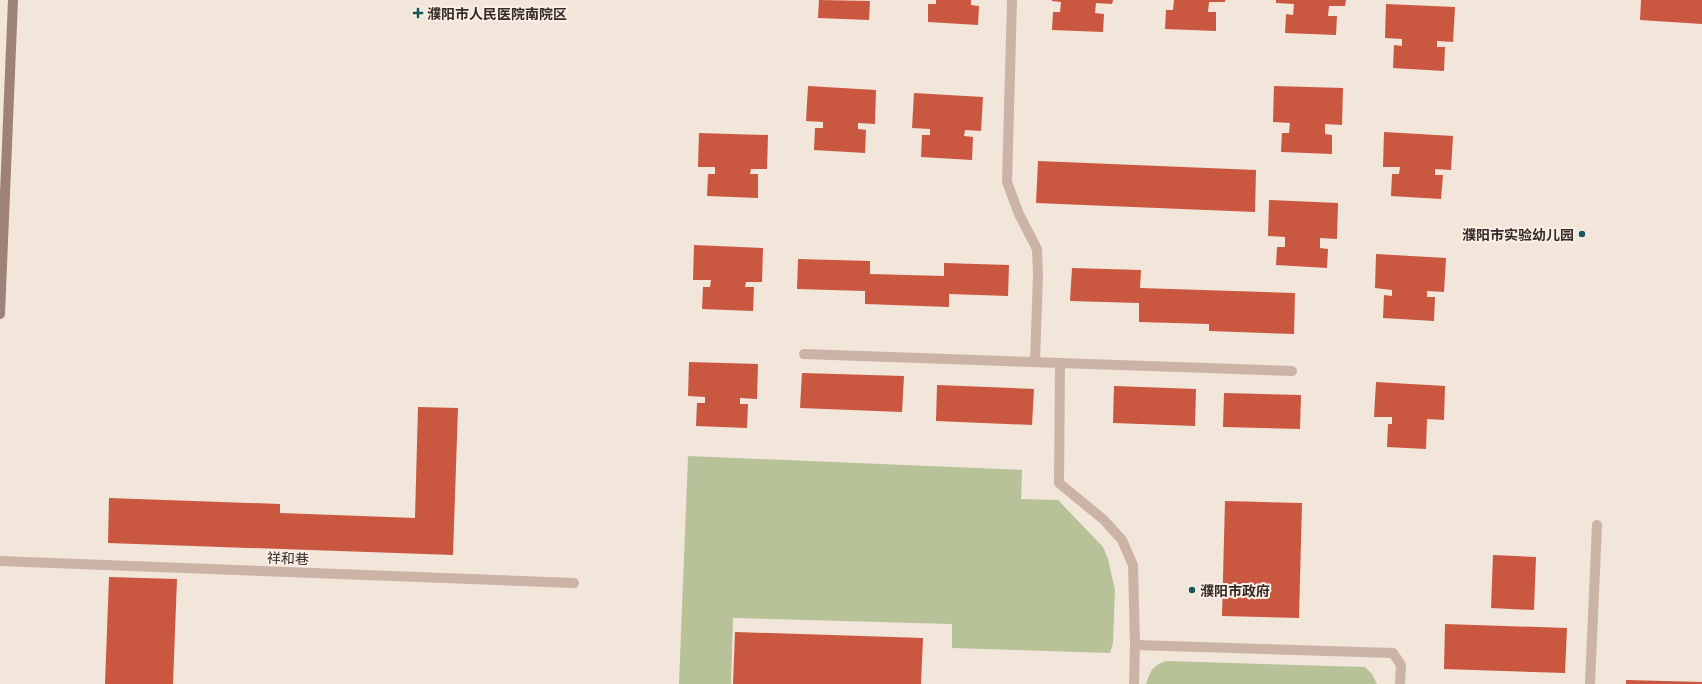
<svg xmlns="http://www.w3.org/2000/svg" width="1702" height="684" viewBox="0 0 1702 684" font-family="Commissioner,'Noto Sans SC',sans-serif">
<style>
.green{fill:#b7c299}
.building{fill:#ca5740}
.lines{fill:none;stroke-linecap:round;stroke-linejoin:round}
.service{stroke:#cbb3a5;stroke-width:10}
.secondary{stroke:#9e8277;stroke-width:10}
.poi-dot{fill:#1b5958;stroke:#faefe6;stroke-width:1.5}
.labels{text-anchor:middle;dominant-baseline:central;stroke-width:4;stroke-linejoin:round;paint-order:stroke}
.poi-label{font-size:14px;font-weight:bold;fill:#362a27;stroke:#faefe6;text-anchor:start}
.street-label{font-size:14px;fill:#362a27;stroke:#faefe6}
</style>
<rect width="100%" height="100%" fill="#f2e5da"/>
<!-- green -->
<g class="green">
<polygon points="688,456 1022,470 1021,499 1058,500 1103,547 1108,559 1115,590 1113,643 1110,653 952,648 952,624 733,618 731,684 679,684"/>
<path d="M1166 661 1365 667 1372 674 1377 684H1146C1151 670 1152 666 1166 661Z"/>
</g>
<!-- building -->
<g class="building">
<polygon points="819,0 870,1 869,20 818,18"/>
<polygon points="936,0 971,0 971,5 979,6 978,25 928,22 928,4 936,4"/>
<polygon points="1052,0 1113,0 1112,4 1096,3 1095,13 1104,14 1103,32 1052,30 1053,12 1060,12 1061,2 1052,1"/>
<polygon points="1174,0 1225,0 1225,2 1209,2 1208,12 1216,12 1216,31 1165,29 1166,10 1173,10"/>
<polygon points="1276,0 1346,0 1345,6 1329,6 1328,16 1337,16 1336,35 1285,33 1286,14 1293,15 1294,4 1276,3"/>
<polygon points="1641,0 1702,0 1702,24 1640,20"/>
<polygon points="1386,4 1455,7 1453,42 1437,41 1437,47 1445,47 1444,71 1393,68 1394,45 1402,46 1402,39 1385,38"/>
<polygon points="808,86 876,90 875,124 858,123 858,129 866,130 865,153 814,150 815,128 823,128 823,122 806,121"/>
<polygon points="1274,86 1343,88 1342,125 1325,124 1325,134 1332,135 1332,154 1281,152 1282,133 1289,133 1290,123 1273,122"/>
<polygon points="914,93 983,97 981,131 965,130 964,136 973,137 972,160 921,157 922,135 930,135 930,129 912,128"/>
<polygon points="1384,132 1453,136 1451,170 1435,169 1435,175 1443,175 1441,199 1391,196 1392,174 1399,174 1400,167 1383,167"/>
<polygon points="699,133 768,135 767,169 751,169 750,174 758,174 758,198 707,196 708,174 715,174 715,167 698,167"/>
<polygon points="1038,161 1256,170 1255,212 1036,203"/>
<polygon points="1269,200 1338,203 1337,239 1320,238 1320,248 1328,249 1327,268 1276,265 1277,247 1285,247 1285,237 1268,236"/>
<polygon points="694,245 763,248 762,282 746,282 745,287 754,287 753,311 702,309 703,287 710,287 711,280 693,280"/>
<polygon points="1376,254 1446,258 1444,292 1427,291 1427,297 1435,297 1434,321 1383,318 1384,295 1392,296 1392,290 1375,288"/>
<polygon points="798,259 870,261 870,274 944,276 944,263 1009,265 1008,296 949,294 949,307 865,304 865,291 797,289"/>
<polygon points="1072,268 1141,270 1140,288 1295,293 1294,334 1209,331 1209,324 1139,322 1139,303 1070,301"/>
<polygon points="689,362 758,364 757,399 740,398 740,404 748,404 747,428 696,426 697,403 705,403 705,397 688,396"/>
<polygon points="802,373 904,376 902,412 800,408"/>
<polygon points="1376,382 1445,386 1444,420 1427,419 1426,449 1387,447 1388,424 1392,424 1392,417 1374,417"/>
<polygon points="937,385 1034,389 1032,425 936,421"/>
<polygon points="1114,386 1196,389 1195,426 1113,423"/>
<polygon points="1224,393 1301,395 1300,429 1223,427"/>
<polygon points="418,407 458,408 453,555 108,543 109,498 280,504 280,513 415,518"/>
<polygon points="1225,501 1302,503 1299,618 1222,616"/>
<polygon points="1493,555 1536,557 1534,610 1491,608"/>
<polygon points="109,577 177,579 173,684 105,684"/>
<polygon points="1445,624 1567,628 1565,673 1444,669"/>
<polygon points="735,632 923,638 921,684 733,684"/>
<polygon points="1626,680 1702,682 1702,684 1626,684"/>
</g>
<g class="lines">
<!-- service -->
<g class="service">
<polyline points="1012,0 1007,182 1019,214 1037,249 1038,275 1035,362"/>
<polyline points="804,354 1292,371"/>
<polyline points="1060,363 1059,483 1104,520 1122,540 1133,565 1135,645 1134,684"/>
<polyline points="0,561 574,583"/>
<polyline points="1135,645 1393,653 1401,665 1400,684"/>
<polyline points="1590,684 1597,525"/>
</g>
<!-- secondary -->
<polyline class="secondary" points="0,314 13,0"/>
</g>
<!-- markers -->
<g class="poi-dot">
<path d="M416 7h4v4h4v4h-4v4h-4v-4h-4v-4h4z"/>
<circle cx="1582" cy="234" r="4"/>
<circle cx="1192" cy="590" r="4"/>
</g>
<g class="labels">
<!-- poi labels -->
<g class="poi-label">
<text x="427" y="13">濮阳市人民医院南院区</text>
<text x="1574" y="234" text-anchor="end">濮阳市实验幼儿园</text>
<text x="1200" y="590">濮阳市政府</text>
</g>
<!-- street labels -->
<g class="street-label">
<text transform="translate(288 558) rotate(2)">祥和巷</text>
</g>
</g>
</svg>
